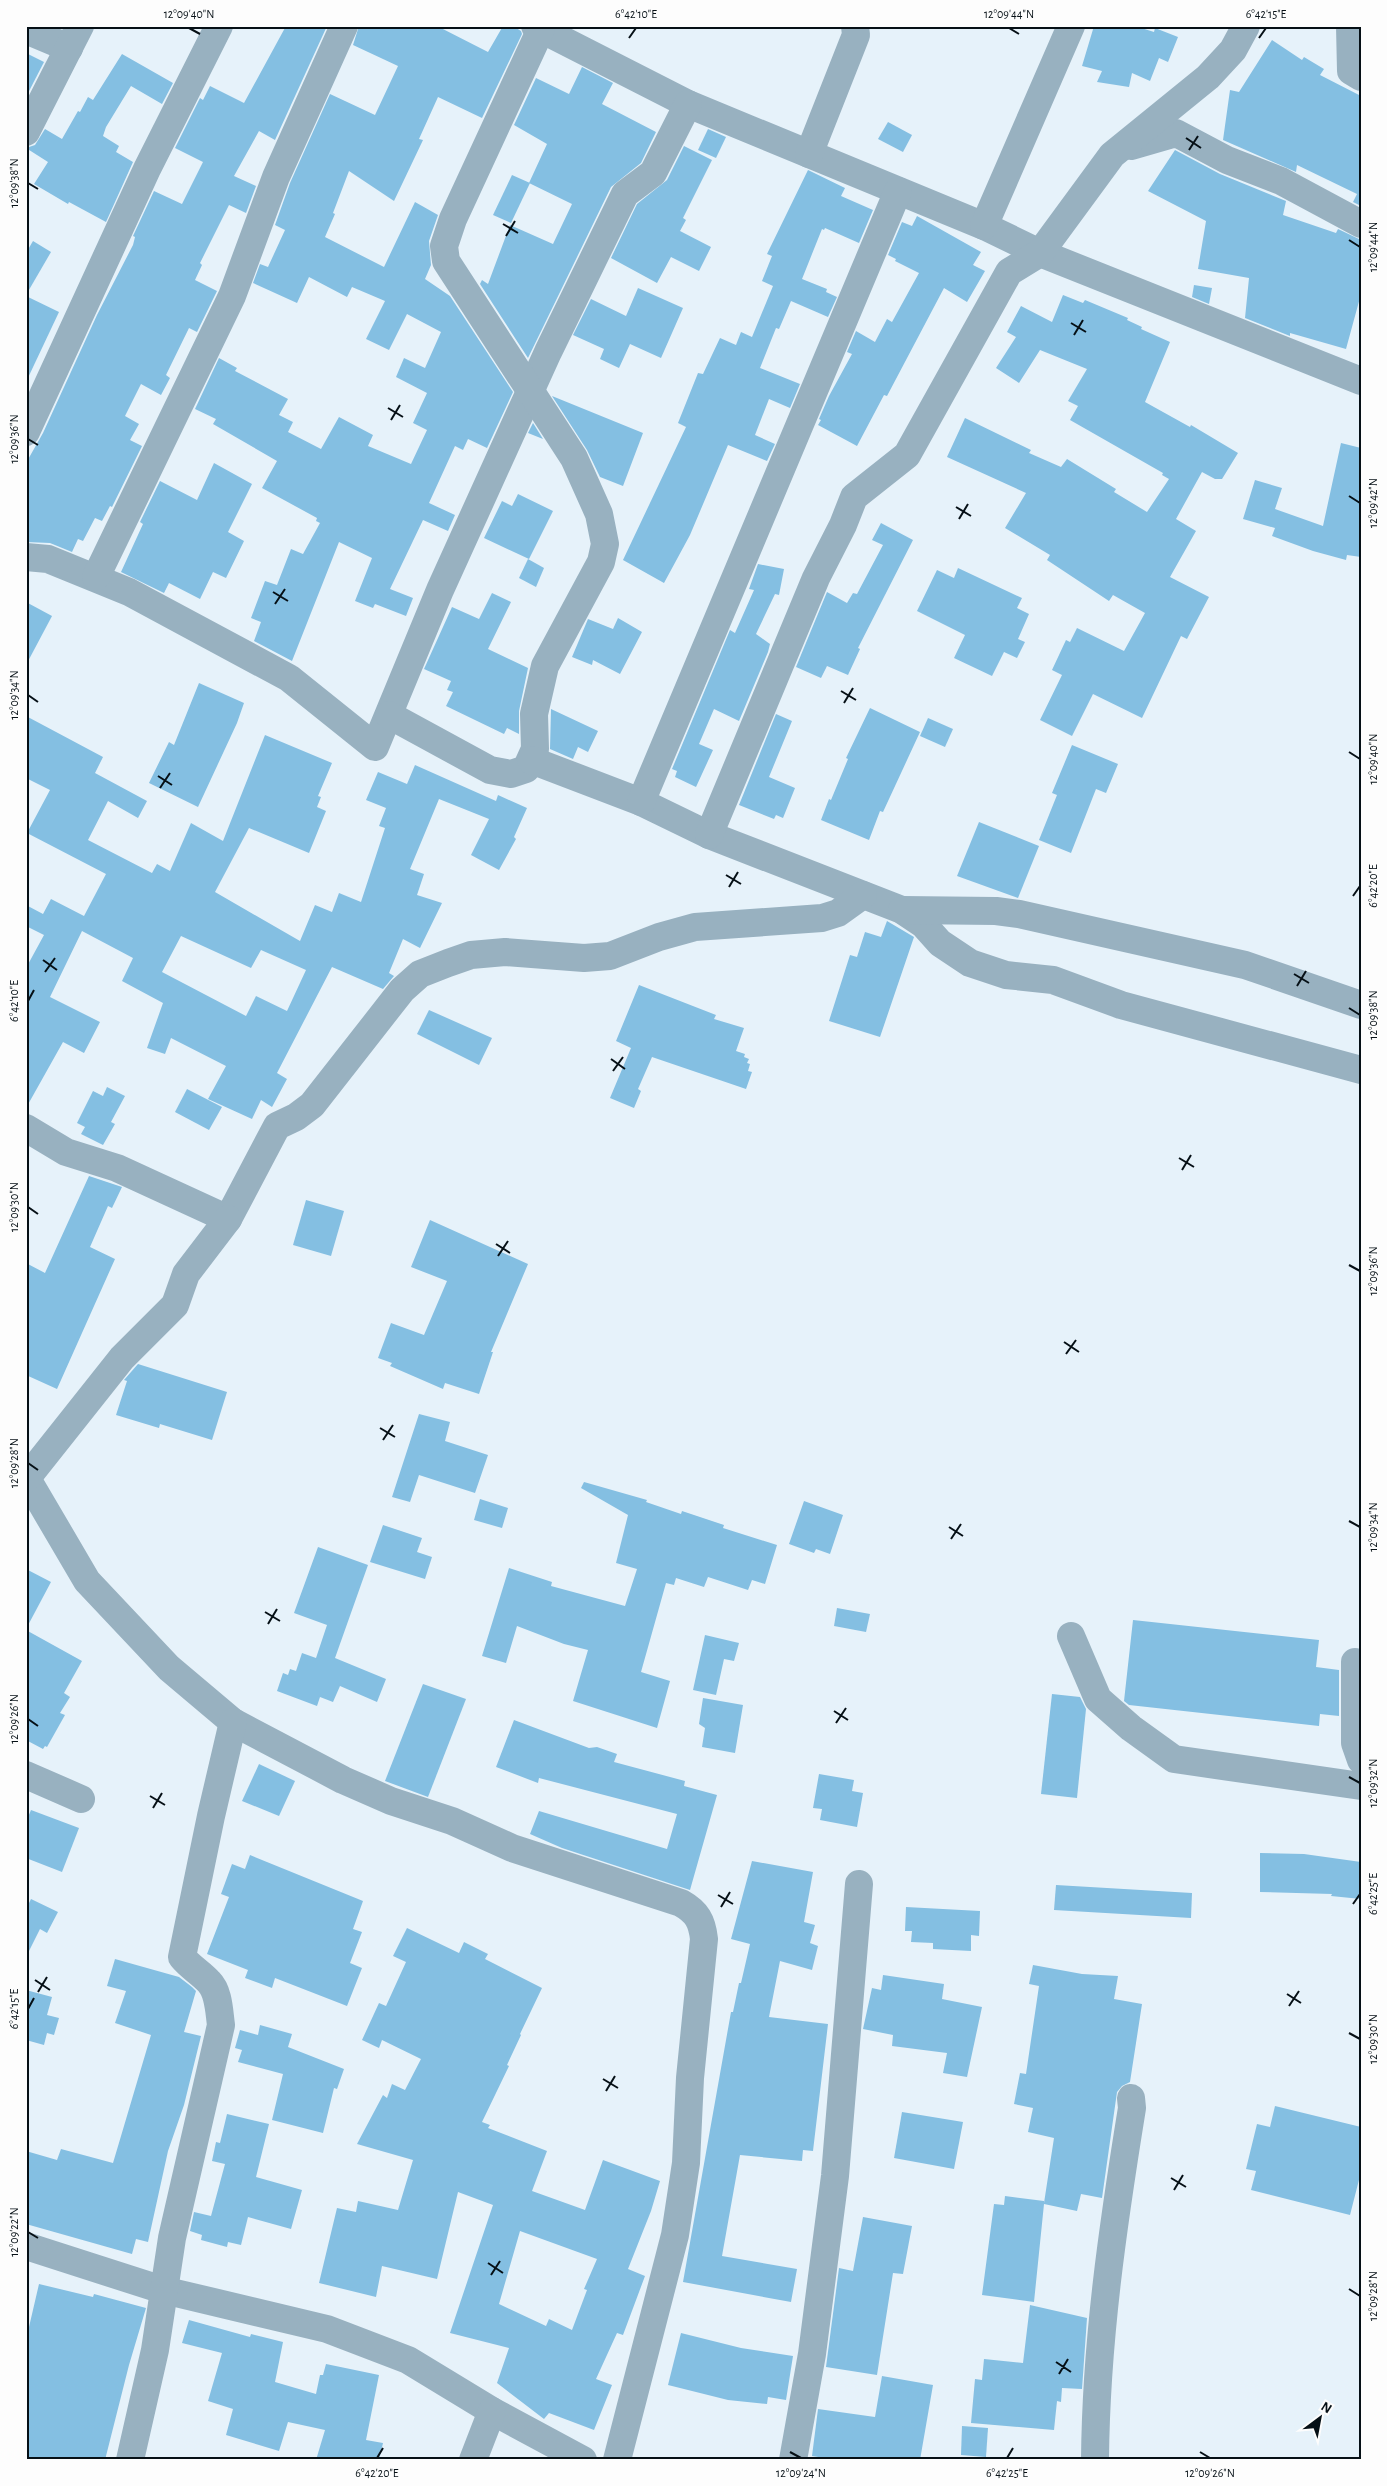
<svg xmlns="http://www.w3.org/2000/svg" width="1387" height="2486" viewBox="0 0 1387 2486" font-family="'Alegreya Sans',sans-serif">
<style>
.building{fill:#84bfe2;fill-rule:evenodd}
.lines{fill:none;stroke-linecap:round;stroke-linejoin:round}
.minor{stroke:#98b1c0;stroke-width:28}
.ticks{fill:none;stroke:#061016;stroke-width:2}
.neatline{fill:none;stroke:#061016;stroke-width:2}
.ticks-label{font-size:12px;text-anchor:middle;fill:#061016}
</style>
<rect width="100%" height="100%" fill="#e6f2fa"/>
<!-- building -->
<g class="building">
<polygon points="286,26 327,26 275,140 259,131 234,176 256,186 246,213 229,205 200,263 202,265 195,280 217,291 197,332 189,328 166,375 170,378 161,395 141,384 125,416 139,424 130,440 142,446 112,507 110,506 102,521 95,518 83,541 78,539 72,552 50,543 26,542 26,463 43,433 97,315 133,245 135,237 133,236 154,191 182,204 203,162 175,148 200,98 203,100 210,86 244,103"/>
<polygon points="359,26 437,26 488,52 503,26 513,26 521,31 522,34 482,118 438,97 419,139 423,140 394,201 349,171 333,213 335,214 325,237 384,267 415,202 438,215 429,241 431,265 425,279 450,296 513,392 487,448 468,439 463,450 455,446 429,503 455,515 448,531 423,520 390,589 413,598 406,616 375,604 373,608 355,601 372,558 339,542 292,661 254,641 261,622 251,618 265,581 277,585 291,549 303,554 320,523 316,521 317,518 262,488 277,461 213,424 216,419 195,409 219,358 237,368 235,371 288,399 279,415 293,422 288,432 321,449 339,417 373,435 368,446 411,464 427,430 413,423 427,393 396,377 404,358 425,368 441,332 407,314 389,350 366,339 385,301 352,287 347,297 309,277 297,303 253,283 260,264 268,267 285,230 275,225 290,183 330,94 375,115 398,66 353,45"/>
<polygon points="1094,26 1135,26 1154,32 1155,28 1178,37 1168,62 1159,58 1150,81 1132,73 1129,87 1097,82 1102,71 1082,66"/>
<polygon points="1272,40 1302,60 1304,57 1324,69 1320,75 1361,96 1361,206 1353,202 1357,194 1297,165 1296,172 1223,140 1230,90 1239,92"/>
<polygon points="26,53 44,62 26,97"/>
<polygon points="122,54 173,83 162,104 131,86 106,127 103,136 119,146 116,152 133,162 106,222 69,202 68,204 34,184 48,162 26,148 35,145 45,129 62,139 78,111 80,112 88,97 93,100"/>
<polygon points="582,67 613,83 602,104 656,132 641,163 611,187 528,358 480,284 482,280 488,284 510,225 553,244 572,204 529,183 547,144 514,125 536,78 569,94"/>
<polygon points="888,122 912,135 903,152 878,139"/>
<polygon points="708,129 726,137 716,158 698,150"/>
<polygon points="684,146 712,160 683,218 686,220 680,231 711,247 699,271 671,257 657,283 611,258 637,204 667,180"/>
<polygon points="1175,150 1220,174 1286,201 1283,215 1336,233 1338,229 1361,240 1361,294 1346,349 1290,333 1290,336 1245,318 1249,278 1198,269 1206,221 1148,191"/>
<polygon points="808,170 845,188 841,196 873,210 859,243 825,228 824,230 822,229 802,279 827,289 826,292 837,297 828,317 791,301 779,329 776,328 760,368 800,384 790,408 769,399 755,435 775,444 767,461 728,445 690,535 664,583 623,560 686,427 678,423 698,373 703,374 720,338 736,345 741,332 752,337 773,286 762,281 772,256 767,254"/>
<polygon points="512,175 530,183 511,223 493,215"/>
<polygon points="917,216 981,252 973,265 985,271 967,302 944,288 887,396 884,395 857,446 818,425 821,420 819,419 829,396 852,354 847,352 856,331 875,342 887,319 892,322 919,273 895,261 896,259 888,255 902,222 912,226"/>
<polygon points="33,241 51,252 26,295 26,253"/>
<polygon points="1194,285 1212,288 1209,304 1192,297"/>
<polygon points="638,288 683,308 661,358 630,344 619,368 600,359 604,349 573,335 591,299 626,316"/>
<polygon points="1063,295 1083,303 1085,300 1128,318 1127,320 1142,327 1141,329 1170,342 1145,402 1190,427 1191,425 1238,453 1222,479 1215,479 1202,472 1176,519 1196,531 1170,577 1209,597 1187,639 1181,636 1142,718 1093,694 1072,736 1040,720 1062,675 1052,670 1066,640 1070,642 1077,628 1124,651 1145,613 1113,595 1109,601 1047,560 1050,555 1005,528 1026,493 947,457 965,418 1031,450 1029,453 1061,467 1067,459 1116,489 1114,492 1147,512 1169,479 1162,475 1163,473 1070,420 1078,406 1068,401 1087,369 1040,350 1019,383 996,368 1016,337 1007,332 1021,306 1052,322"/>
<polygon points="26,296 59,312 26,382"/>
<polygon points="552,396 643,433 623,486 600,477 587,450"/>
<polygon points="533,423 543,439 528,433"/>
<polygon points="1341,443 1361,448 1361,557 1347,555 1346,560 1313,551 1272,536 1275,528 1243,519 1255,480 1282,488 1275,509 1323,526"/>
<polygon points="214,463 252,484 228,532 244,541 226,578 213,572 200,599 169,583 164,593 121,572 143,524 140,522 160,481 197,500"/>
<polygon points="518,494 553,511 529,559 484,538 502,501 512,506"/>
<polygon points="881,523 913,540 858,648 860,649 848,675 827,666 821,678 796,667 827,592 847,603 853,593 857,594 883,545 872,540"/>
<polygon points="528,559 544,568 536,587 519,578"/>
<polygon points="758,564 784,569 779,595 775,594 756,634 770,644 768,652 739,721 714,709 699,744 713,750 696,787 675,777 677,771 672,769 730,630 735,633 754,590 749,589"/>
<polygon points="958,568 1022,598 1017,608 1029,614 1018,639 1025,642 1017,658 1004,652 992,676 954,658 965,635 917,611 937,570 954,578"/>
<polygon points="492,593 511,602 488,649 528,668 519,711 519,734 507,728 504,734 446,706 453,692 447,690 451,681 424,669 452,607 479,619"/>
<polygon points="26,602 52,616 26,665"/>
<polygon points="618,618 642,632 620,674 593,660 592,665 572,657 588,619 613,629"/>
<polygon points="199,683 244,703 237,723 198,807 149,783 169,742 174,745"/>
<polygon points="870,708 920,732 883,812 880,811 869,840 821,820 829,799 831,800 848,759 846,758"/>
<polygon points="551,709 598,731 588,752 578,747 573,759 550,749"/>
<polygon points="776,714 792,721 769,777 795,788 783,818 776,815 774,819 739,805"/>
<path d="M26 716 103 757 95 773 147 801 138 818 108 801 88 840 152 873 157 864 170 871 191 823 223 841 265 735 332 763 318 796 321 797 317 807 326 811 309 853 249 828 215 892 300 941 315 905 332 912 339 893 361 902 385 828 379 826 386 808 366 800 378 772 407 784 415 765 496 801 498 795 527 808 514 837 516 839 499 870 471 855 489 819 439 799 410 869 424 874 417 895 442 903 420 948 403 939 389 973 394 976 383 989 332 967 277 1073 287 1079 272 1107 261 1100 252 1119 208 1099 226 1066 171 1038 165 1054 147 1048 163 1003 122 981 133 958 82 931 50 997 100 1022 84 1053 63 1042 26 1108V968L44 935 26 926V905L43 914 51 899 84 916 106 874 27 833 50 790 26 778ZM181 936 251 968 261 950 306 970 287 1011 256 996 246 1016 162 972Z"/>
<polygon points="928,718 953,729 945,747 920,736"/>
<polygon points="1072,745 1118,764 1106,793 1096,789 1071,853 1039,840 1057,795 1052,793"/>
<polygon points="979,822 1039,846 1018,898 957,876"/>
<polygon points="887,921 914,937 880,1037 829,1021 850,955 857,957 865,932 881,937"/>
<polygon points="639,985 716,1015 714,1019 744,1028 736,1051 745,1054 744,1057 749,1059 747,1063 750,1064 748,1071 752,1072 746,1089 652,1057 638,1089 641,1091 634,1108 610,1098 631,1048 616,1041"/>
<polygon points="429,1010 492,1038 479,1065 417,1034"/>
<polygon points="107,1087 125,1096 111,1122 115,1124 103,1145 81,1134 85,1127 77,1123 93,1091 103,1096"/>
<polygon points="187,1089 222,1107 209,1130 175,1112"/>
<polygon points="89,1176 122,1187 112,1208 108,1206 90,1247 115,1259 57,1389 26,1375 26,1263 45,1273"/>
<polygon points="306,1200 344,1211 331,1256 293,1245"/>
<polygon points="430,1220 528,1264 491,1352 493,1352 479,1394 445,1383 443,1389 390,1366 392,1363 378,1358 391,1323 424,1335 447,1281 411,1267"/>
<polygon points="138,1364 227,1392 212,1440 160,1424 159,1428 116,1415 127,1381 124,1380"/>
<polygon points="419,1414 450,1422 445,1441 488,1455 475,1493 419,1475 410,1502 392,1497"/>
<polygon points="584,1482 647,1500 646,1502 681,1514 682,1511 724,1525 723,1528 777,1545 765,1584 752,1580 748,1590 708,1577 704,1587 676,1578 674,1585 666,1583 641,1672 670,1681 657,1728 573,1701 588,1650 564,1644 517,1626 506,1663 482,1656 509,1568 552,1582 551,1586 625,1606 637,1569 616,1563 628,1515 581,1488"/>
<polygon points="480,1499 508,1508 502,1528 474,1520"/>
<polygon points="804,1501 843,1515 830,1554 816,1549 814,1553 789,1544"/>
<polygon points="383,1525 422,1538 417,1552 432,1557 425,1579 370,1562"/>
<polygon points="318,1547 368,1565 335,1658 386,1679 377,1702 340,1686 333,1702 320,1697 317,1706 277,1691 283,1673 288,1675 290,1669 296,1671 302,1653 316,1658 327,1625 294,1613"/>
<polygon points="26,1569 51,1582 26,1629"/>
<polygon points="837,1608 870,1614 866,1632 834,1626"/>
<polygon points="1133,1620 1319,1640 1316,1667 1339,1670 1339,1716 1320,1714 1319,1726 1129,1705 1124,1701"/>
<polygon points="26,1630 82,1661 64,1693 70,1697 60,1713 65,1715 47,1747 45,1746 43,1749 26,1740"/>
<polygon points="705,1635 739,1643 734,1661 724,1659 716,1695 693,1690"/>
<polygon points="423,1684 466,1699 428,1797 385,1781"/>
<polygon points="1052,1694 1080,1697 1086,1709 1077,1798 1041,1794"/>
<polygon points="703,1698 743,1705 735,1753 702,1747 705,1728 699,1724"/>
<polygon points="514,1720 589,1748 597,1747 617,1754 614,1762 685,1781 684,1786 717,1795 690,1890 562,1848 530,1834 539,1811 667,1849 677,1814 539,1778 538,1783 496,1767"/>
<polygon points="259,1764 295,1781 279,1816 242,1801"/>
<polygon points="819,1774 854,1780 852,1791 863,1793 857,1827 820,1820 822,1809 813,1808"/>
<polygon points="31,1810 79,1828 62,1872 26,1858 26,1822"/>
<polygon points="1260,1853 1304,1854 1361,1862 1361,1899 1331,1896 1332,1894 1260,1892"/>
<polygon points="250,1855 363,1901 353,1929 362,1932 350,1963 362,1968 347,2006 275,1978 272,1988 245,1978 248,1970 207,1954 229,1897 221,1894 232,1864 245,1869"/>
<polygon points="752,1861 813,1872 804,1922 815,1925 810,1943 818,1946 812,1970 780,1961 769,2017 828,2024 813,2151 803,2150 802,2161 740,2155 722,2256 797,2269 791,2302 683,2282 731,2012 733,2012 739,1983 741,1983 750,1944 731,1939"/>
<polygon points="1056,1885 1192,1893 1191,1918 1054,1910"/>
<polygon points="31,1899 58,1912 47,1933 40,1929 26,1957 26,1909"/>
<polygon points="906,1907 980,1911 979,1936 971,1935 971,1951 933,1949 933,1943 911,1942 912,1931 905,1931"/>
<path d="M407 1928 459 1953 464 1942 488 1954 485 1959 542 1988 520 2034 521 2035 507 2065 509 2066 482 2122 490 2125 488 2128 547 2151 532 2191 585 2210 603 2160 660 2181 651 2211 628 2269 645 2276 623 2335 617 2333 596 2379 612 2385 594 2430 549 2413 544 2419 497 2383 509 2348 450 2333 493 2205 458 2192 437 2279 382 2266 376 2297 319 2283 337 2208 356 2212 358 2201 398 2210 413 2160 357 2144 383 2095 387 2098 392 2084 405 2090 421 2059 382 2040 379 2048 362 2040 379 2003 386 2006 406 1962 393 1956ZM520 2231 597 2259 584 2289 587 2290 572 2330 549 2319 546 2326 499 2304Z"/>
<polygon points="115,1959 179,1977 192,1987 196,1991 184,2032 201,2036 184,2105 168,2151 148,2242 136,2239 132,2254 26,2224 26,2151 57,2160 61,2149 113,2163 151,2035 115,2023 126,1991 107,1986"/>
<polygon points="1033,1965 1082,1974 1118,1976 1114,1999 1142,2004 1130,2082 1122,2086 1117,2092 1102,2198 1081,2194 1077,2211 1044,2204 1034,2302 982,2295 994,2204 1004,2205 1005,2196 1044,2201 1044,2203 1054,2138 1028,2132 1033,2108 1014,2104 1020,2073 1026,2074 1039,1986 1029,1984"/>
<polygon points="883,1975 944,1984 942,1999 982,2007 967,2077 943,2073 947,2053 892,2046 893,2035 863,2029 872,1988 881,1990"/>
<polygon points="26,1990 52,1997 47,2015 59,2018 54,2035 47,2033 44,2045 26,2040"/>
<polygon points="260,2025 292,2034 288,2047 344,2069 337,2089 334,2088 323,2133 272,2120 283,2074 238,2062 242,2050 235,2048 240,2030 258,2035"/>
<polygon points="1275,2106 1361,2127 1361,2172 1350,2215 1251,2190 1256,2171 1246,2169 1257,2124 1270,2127"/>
<polygon points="902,2112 963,2122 954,2169 894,2158"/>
<polygon points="227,2114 269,2124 256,2177 302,2190 291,2229 248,2217 241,2245 228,2242 227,2247 201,2240 202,2235 190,2231 194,2212 211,2216 225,2164 212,2161 216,2142 220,2143"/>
<polygon points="863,2217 912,2226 903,2274 893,2273 877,2375 826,2367 839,2268 853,2271"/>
<polygon points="39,2284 93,2297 94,2294 146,2308 129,2365 105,2460 26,2460 26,2340"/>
<polygon points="1030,2305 1087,2318 1082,2389 1062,2388 1061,2402 1057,2401 1054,2430 971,2423 975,2379 982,2380 984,2359 1023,2363"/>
<polygon points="189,2320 250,2337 251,2334 283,2342 275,2382 316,2394 320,2375 323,2375 326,2364 379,2375 366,2440 383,2443 379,2460 316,2460 325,2430 288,2422 279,2451 226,2435 233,2409 208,2401 222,2353 182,2343"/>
<polygon points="681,2333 741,2348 793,2356 786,2400 768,2397 767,2404 728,2400 668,2385"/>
<polygon points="882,2376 933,2385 920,2460 837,2460 812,2456 818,2409 875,2417"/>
<polygon points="962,2426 988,2428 986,2457 961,2455"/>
</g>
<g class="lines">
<!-- minor -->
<g class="minor">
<polyline points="535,26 688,104 984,226 1040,253 1361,381"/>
<polyline points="1350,26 1351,71 1361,77"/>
<polyline points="26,30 69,48"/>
<polyline points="26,132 80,26"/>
<polyline points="1131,146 1176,133 1227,160 1281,181 1361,224"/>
<polyline points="809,154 856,35 855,26"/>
<polyline points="984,226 1071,26"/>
<polyline points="26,432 147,169 219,26"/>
<polyline points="26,557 48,559 129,592 289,678 375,747 440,590 548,352 625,194 653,173 688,104"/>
<polyline points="96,577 232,296 276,177 344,26"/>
<polyline points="389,715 490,770 511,774 526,769 535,749 534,714 545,666 601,562 605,544 599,514 574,458 446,261 444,246 453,219 541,29"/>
<polyline points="531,760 641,802 709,835 902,910 923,924 940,943 970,963 1006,975 1053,980 1121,1005 1361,1070"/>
<polyline points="641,802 898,191"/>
<polyline points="709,835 816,578 843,525 854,497 907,455 1009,272 1040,253 1112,155 1208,77 1233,50 1246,26"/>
<polyline points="902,910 996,911 1019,914 1245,965 1361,1005"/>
<polyline points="26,1128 66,1152 117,1168 228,1219 277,1126 296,1117 312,1105 402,990 420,974 448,963 471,955 505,952 584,958 610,956 659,937 695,927 822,918 838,913 863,895"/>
<path d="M26 1477 87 1581 169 1668 233 1722 343 1780 391 1801 452 1821 512 1848 681 1903C697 1912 702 1921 704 1939L690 2078 686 2163 675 2235 617 2460"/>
<polyline points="26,1479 122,1358 175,1305 186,1274 228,1219"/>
<polyline points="1071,1636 1098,1699 1131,1728 1174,1759 1361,1786"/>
<polyline points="1355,1662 1355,1743 1361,1760"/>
<polyline points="26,1775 81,1799"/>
<polyline points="26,2246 163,2290 327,2329 408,2360 492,2411 583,2460"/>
<path d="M130 2460 155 2350 172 2238 221 2025C219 2011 219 1992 209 1982 201 1973 190 1967 182 1957L211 1816 233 1722"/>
<polyline points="473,2460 492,2411"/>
<polyline points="793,2460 812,2354 835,2176 859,1884"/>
<path d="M1095 2460C1096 2341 1113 2225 1132 2108L1131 2098"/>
</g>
</g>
<!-- ticks -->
<path class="ticks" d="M189 28 200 34M1009 28 1019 34M629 38 636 28M1259 38 1266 28M1186 138 1201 148M1189 150 1198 136M28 183 38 189M503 224 518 233M506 236 515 221M1349 240 1360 247M1071 323 1086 332M1074 335 1083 320M388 408 403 417M391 420 400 405M28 439 38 445M1349 496 1360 503M956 507 971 516M959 519 968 504M273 592 288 601M275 604 285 589M841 691 856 700M28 695 38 702M844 703 853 688M1349 752 1360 759M158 776 172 785M160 788 170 773M726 875 741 884M729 887 738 872M1353 896 1360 886M43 960 57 970M45 972 55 958M1294 974 1309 983M1297 986 1306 971M28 1001 34 990M1349 1008 1360 1015M611 1059 625 1069M613 1071 623 1057M1179 1158 1194 1167M1182 1170 1191 1155M28 1207 38 1214M496 1244 510 1253M498 1256 508 1241M1349 1265 1360 1271M1064 1342 1079 1352M1066 1354 1076 1340M380 1428 395 1437M383 1440 393 1425M28 1463 38 1470M1349 1521 1360 1527M949 1527 963 1536M951 1539 961 1524M265 1612 280 1621M268 1624 277 1609M834 1711 848 1720M28 1719 38 1726M836 1723 846 1708M1349 1777 1360 1783M150 1796 165 1805M153 1808 162 1793M718 1895 733 1904M1353 1904 1360 1894M721 1907 730 1892M35 1980 50 1990M38 1992 47 1977M1287 1994 1301 2003M1289 2006 1299 1991M28 2009 34 1998M1349 2033 1360 2039M603 2079 618 2088M606 2091 615 2076M1171 2178 1186 2187M1174 2190 1183 2175M28 2232 38 2238M488 2263 503 2273M491 2275 500 2261M1349 2289 1360 2296M1056 2362 1071 2372M1059 2374 1068 2359M790 2452 801 2458M1200 2452 1210 2458M377 2458 383 2448M1007 2458 1013 2448"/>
<!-- border -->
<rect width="1387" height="2486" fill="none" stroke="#fdfdfd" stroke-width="55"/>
<!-- north arrow -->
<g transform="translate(1320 2418) rotate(32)" stroke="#fdfdfd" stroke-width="4" paint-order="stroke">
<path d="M0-4L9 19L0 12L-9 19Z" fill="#061016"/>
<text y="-8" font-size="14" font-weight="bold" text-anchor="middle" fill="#061016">N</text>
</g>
<rect x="28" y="28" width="1332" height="2430" class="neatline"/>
<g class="ticks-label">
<text x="189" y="18">12°09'40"N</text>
<text x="636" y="18">6°42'10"E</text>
<text x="1009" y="18">12°09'44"N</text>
<text x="1266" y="18">6°42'15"E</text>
<text transform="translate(14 183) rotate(-90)" y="4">12°09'38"N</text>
<text transform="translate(1373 247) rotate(-90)" y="4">12°09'44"N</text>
<text transform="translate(14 439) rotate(-90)" y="4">12°09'36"N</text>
<text transform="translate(1373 503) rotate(-90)" y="4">12°09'42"N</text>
<text transform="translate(14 695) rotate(-90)" y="4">12°09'34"N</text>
<text transform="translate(1373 759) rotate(-90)" y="4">12°09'40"N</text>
<text transform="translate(1373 886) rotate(-90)" y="4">6°42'20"E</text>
<text transform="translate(14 1001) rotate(-90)" y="4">6°42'10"E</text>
<text transform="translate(1373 1015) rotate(-90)" y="4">12°09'38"N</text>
<text transform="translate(14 1207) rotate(-90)" y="4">12°09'30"N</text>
<text transform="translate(1373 1271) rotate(-90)" y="4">12°09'36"N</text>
<text transform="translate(14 1463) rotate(-90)" y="4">12°09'28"N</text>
<text transform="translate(1373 1527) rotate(-90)" y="4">12°09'34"N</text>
<text transform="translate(14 1719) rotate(-90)" y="4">12°09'26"N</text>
<text transform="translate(1373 1783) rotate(-90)" y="4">12°09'32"N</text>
<text transform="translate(1373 1894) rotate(-90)" y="4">6°42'25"E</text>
<text transform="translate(14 2009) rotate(-90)" y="4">6°42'15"E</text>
<text transform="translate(1373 2039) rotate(-90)" y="4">12°09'30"N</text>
<text transform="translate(14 2232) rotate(-90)" y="4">12°09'22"N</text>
<text transform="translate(1373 2296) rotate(-90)" y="4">12°09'28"N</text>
<text x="377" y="2477">6°42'20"E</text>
<text x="801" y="2477">12°09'24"N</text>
<text x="1007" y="2477">6°42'25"E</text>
<text x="1210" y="2477">12°09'26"N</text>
</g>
</svg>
